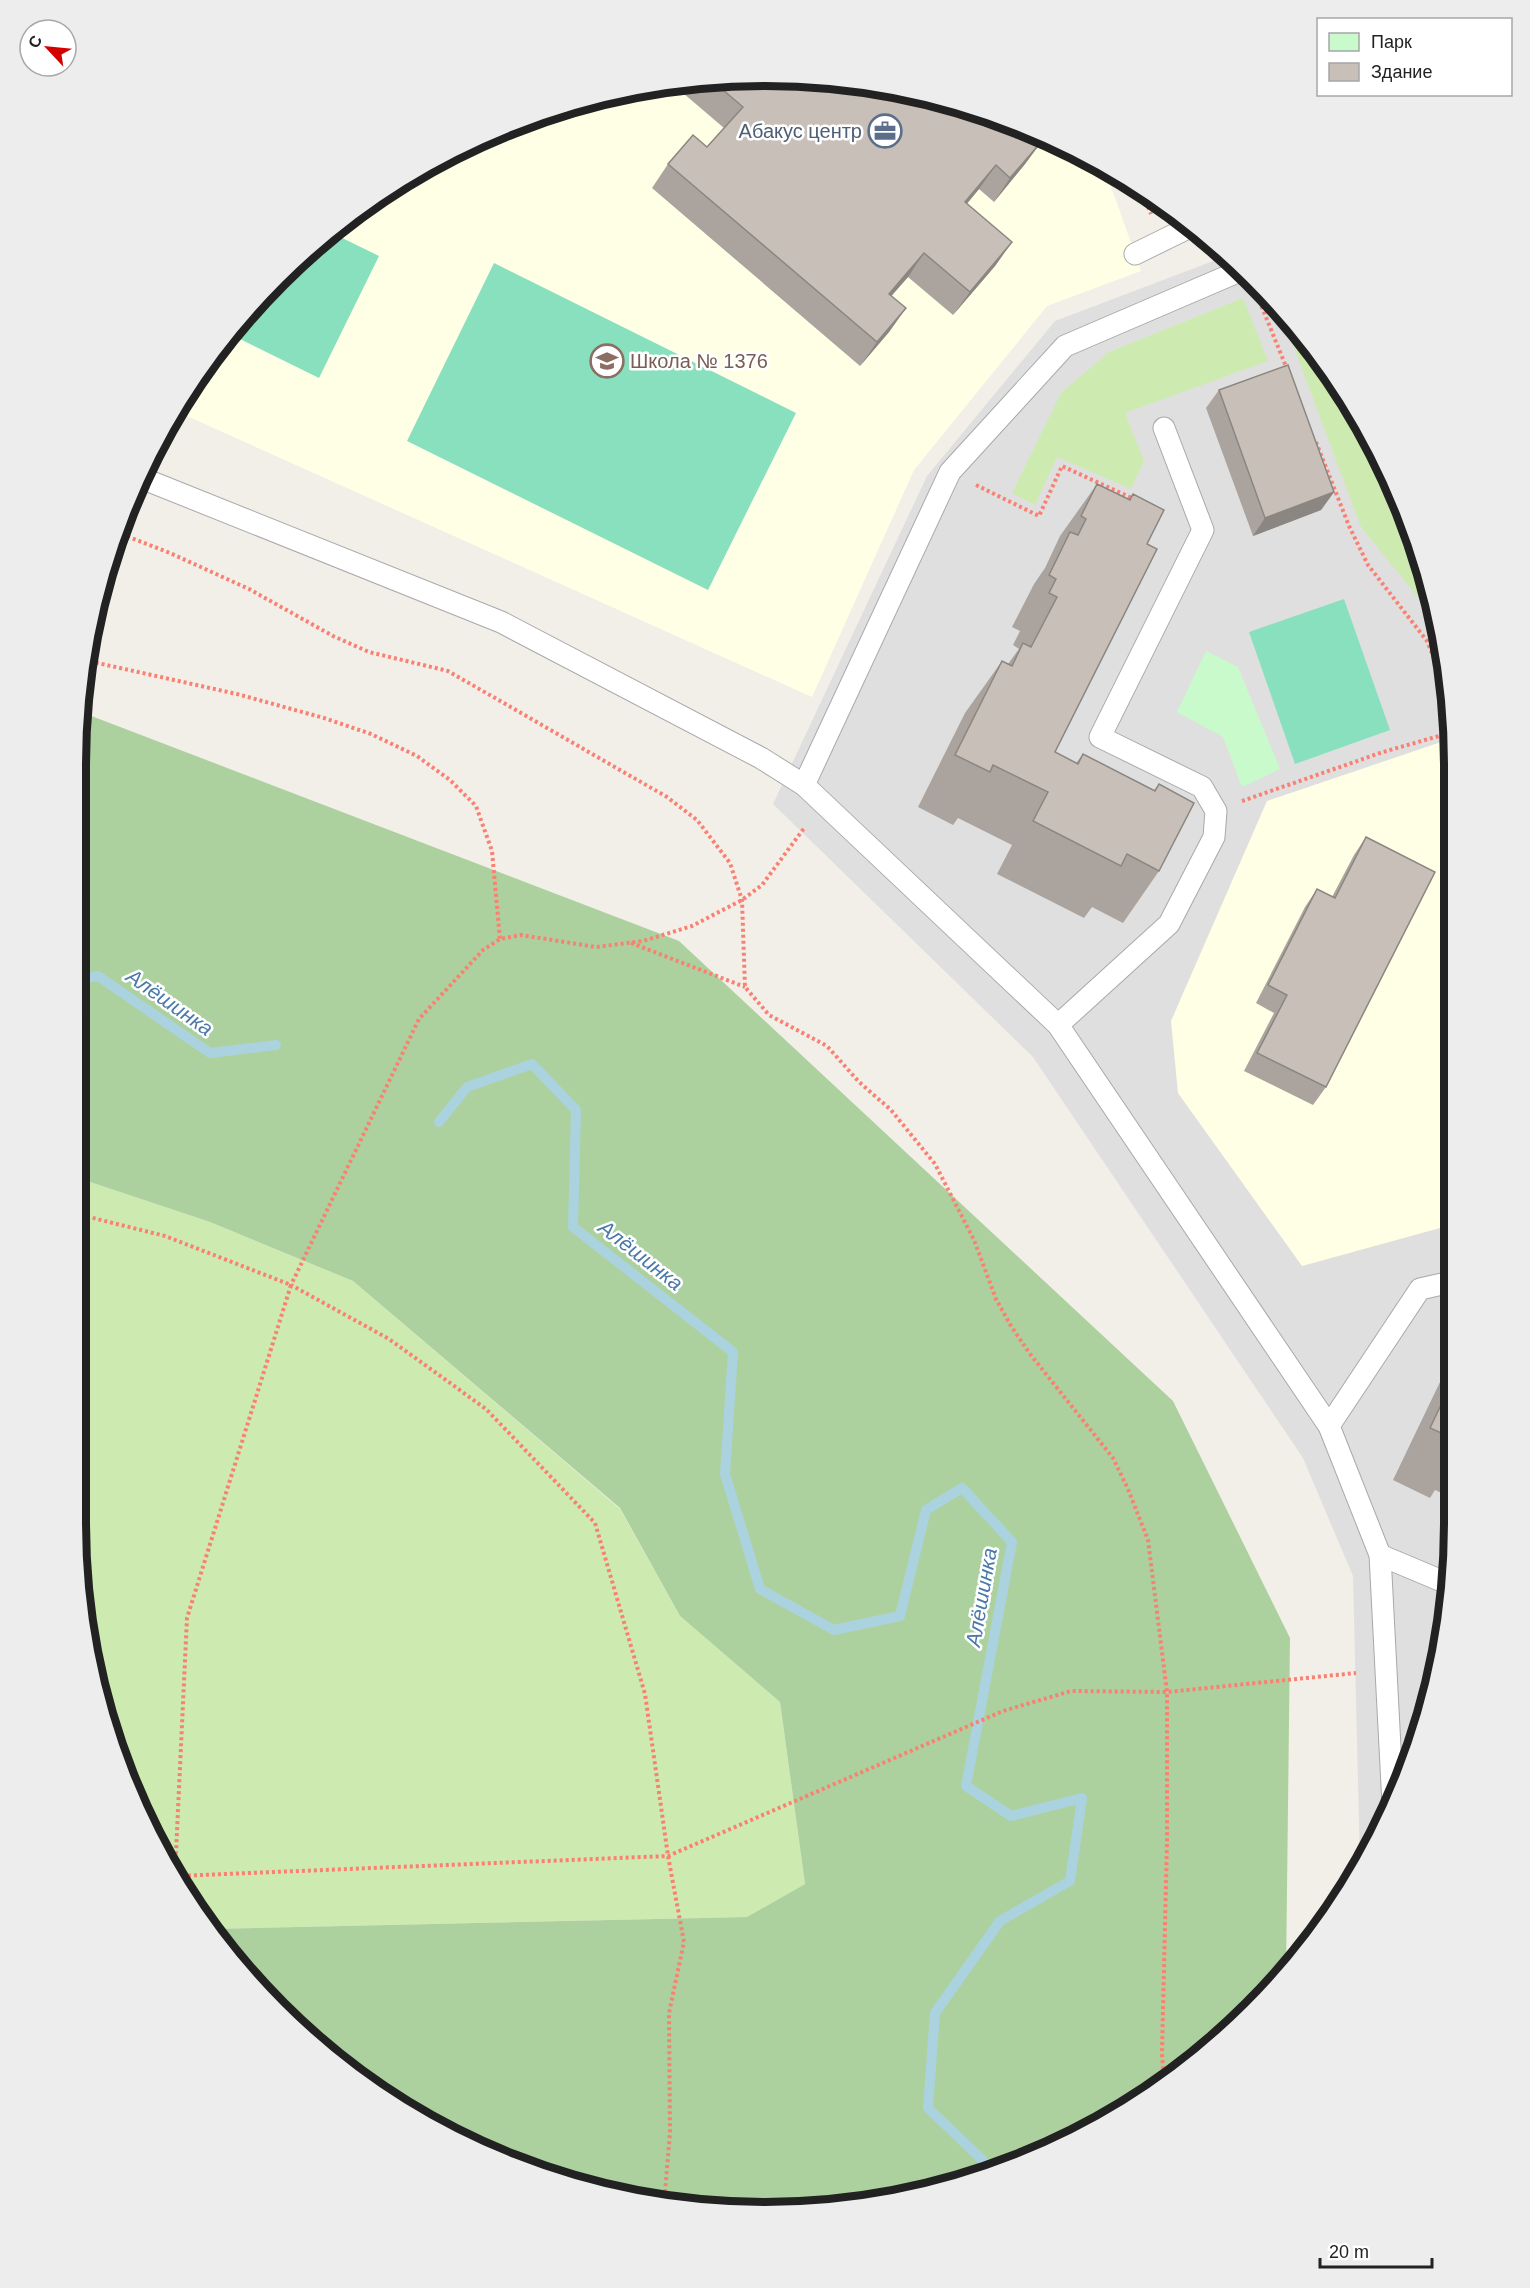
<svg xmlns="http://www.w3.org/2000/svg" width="1530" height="2288" viewBox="0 0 1530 2288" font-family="Arial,sans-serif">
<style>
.residential{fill:#e0dfdf}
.education{fill:#ffffe5}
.grass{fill:#cdebb0}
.forest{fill:#add19e}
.park{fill:#c8facc}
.pitch{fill:#88e0be}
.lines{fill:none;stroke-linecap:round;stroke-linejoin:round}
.stream{stroke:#aad3df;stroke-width:10}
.lane-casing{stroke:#a9a9a9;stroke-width:23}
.path{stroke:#fa8072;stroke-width:4;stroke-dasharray:3 3;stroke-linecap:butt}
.lane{stroke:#fff;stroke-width:21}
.wall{fill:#aba49e}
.shaded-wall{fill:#8b8681}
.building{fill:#c7bfb8;stroke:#8b8681;stroke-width:1.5}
.labels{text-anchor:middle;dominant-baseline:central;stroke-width:5;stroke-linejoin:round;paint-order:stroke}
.service-label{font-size:20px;fill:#4e5e75;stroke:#fff;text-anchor:end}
.education-label{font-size:20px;fill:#785e54;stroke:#fff;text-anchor:start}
.water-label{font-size:21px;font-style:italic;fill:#4a7aab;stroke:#fff}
.rim{fill:none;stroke:#222;stroke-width:8}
</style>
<rect width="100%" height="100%" fill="#f2efe9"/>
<!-- residential -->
<polygon class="residential" points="1229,255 1313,345 1384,460 1432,587 1454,720 1449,1613 1418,1744 1384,1828 1360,1864 1353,1576 1303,1458 1033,1057 773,804 927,476 1055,321"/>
<!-- education -->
<g class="education">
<polygon points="720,76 987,112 1103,164 1141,271 1047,306 914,470 812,697 178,412 246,310 345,217 460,146 587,98"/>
<polygon points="1450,739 1453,747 1451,1225 1302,1266 1178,1093 1171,1021 1267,801"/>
</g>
<!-- grass -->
<g class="grass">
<polygon points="1243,298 1268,361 1125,413 1144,461 1131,489 1057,457 1035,505 1012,493 1061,393 1109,352"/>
<polygon points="1280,310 1313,345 1362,425 1390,509 1418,549 1432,587 1440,639 1430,612 1361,527"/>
<polygon points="81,1179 210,1222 353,1281 620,1509 680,1616 780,1702 805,1884 747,1917 209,1929 191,1907 112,1744 81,1613"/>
</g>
<!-- forest -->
<polygon class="forest" points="81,712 679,941 1173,1401 1290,1638 1286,1975 1185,2070 1110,2121 1029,2161 900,2200 720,2211 630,2200 501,2161 345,2070 246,1978 209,1929 747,1917 805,1884 780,1702 680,1616 620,1508 353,1281 210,1222 81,1179"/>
<!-- park -->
<polygon class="park" points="1206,651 1238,667 1280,769 1242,787 1223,737 1177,712"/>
<!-- pitch -->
<g class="pitch">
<polygon points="330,232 379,256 319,378 240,339 262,296"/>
<polygon points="494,263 796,413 708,590 407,441"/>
<polygon points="1344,599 1390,730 1295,764 1249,632"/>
</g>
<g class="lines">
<!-- stream -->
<g class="stream">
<polyline points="81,979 98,976 210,1053 276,1045"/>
<polyline points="439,1122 467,1087 532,1064 576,1110 573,1227 733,1352 725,1474 760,1589 834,1630 900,1616 926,1510 962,1488 1012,1542 966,1786 1011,1816 1082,1798 1070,1881 1000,1921 935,2013 928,2108 994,2171"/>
</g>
<defs>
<g id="lane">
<polyline points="1135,254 1192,226"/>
<polyline points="1242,270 1065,346 950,472 804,785 1058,1025 1329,1426 1380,1555 1393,1805"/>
<polyline points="139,477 501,622 761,758 804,785"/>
<polyline points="1058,1025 1169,924 1214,837 1216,811 1202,787 1100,737 1203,530 1164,428"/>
<polyline points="1329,1426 1420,1289 1451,1282"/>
<polyline points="1380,1555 1449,1584"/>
</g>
</defs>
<!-- lane casing -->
<use href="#lane" class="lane-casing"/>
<!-- path -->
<g class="path">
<polyline points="1141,190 1151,214"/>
<polyline points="1257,295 1287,369"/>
<polyline points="1316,442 1349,526 1368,565 1427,641 1449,694"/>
<polyline points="976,485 1039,516 1062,466 1134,499"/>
<polyline points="116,532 170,553 249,589 333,636 369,652 448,671 667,797 697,820 730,863 742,900 745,987 769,1015 827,1046 859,1082 891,1110 935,1164 974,1240 996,1299 1011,1326 1030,1354 1113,1458 1128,1489 1148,1540 1167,1692 1167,1842 1162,2053 1164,2085"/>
<polyline points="84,660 237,694 324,718 371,734 417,756 450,780 476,806 492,851 500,939"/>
<polyline points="1242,801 1383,752 1453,732"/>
<polyline points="631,943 745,987"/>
<polyline points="81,1215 165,1236 291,1285 187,1618 175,1874"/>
<polyline points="176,1876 668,1856 1003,1711 1071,1691 1167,1692 1356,1673"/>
<polyline points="664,2204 670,2133 669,2013 684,1942 668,1856 645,1694 595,1523 486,1409 389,1339 291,1285 419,1019 483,950 500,939 521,935 596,947 643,941 692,926 742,900 762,885 805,827"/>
</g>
<!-- lane -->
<use href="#lane" class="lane"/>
</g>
<!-- wall -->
<g class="wall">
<polygon points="720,76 1042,141 1025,164 994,202 979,189 967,204 1012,242 995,266 953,315 908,277 891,296 906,308 889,332 860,366 652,188 668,164 707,147 724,128 683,93 691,81"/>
<polygon points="1219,390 1334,492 1321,510 1253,536 1206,408"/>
<polygon points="1097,484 1129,500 1133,494 1147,544 1055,752 1076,763 1083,754 1154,790 1159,784 1159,871 1123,923 1092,907 1084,918 997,874 1012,845 958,818 953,825 918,807 965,713 1002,661 1008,664 1019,649 1013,645 1020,631 1012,627 1034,584 1045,568 1060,536"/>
<polygon points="1366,837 1326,1087 1313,1105 1244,1071 1274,1013 1256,1003 1305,907 1317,889 1332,897 1354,855"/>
<polygon points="1450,1368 1450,1497 1435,1490 1430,1498 1393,1480 1440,1382"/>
</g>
<!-- shaded-wall -->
<g class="shaded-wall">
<polygon points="1042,141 1025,164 994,202 1010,178"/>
<polygon points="996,165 979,189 948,225 965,202"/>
<polygon points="1012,242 995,266 953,315 970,292"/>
<polygon points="924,253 908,277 873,317 889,294"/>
<polygon points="906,308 889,332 860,366 877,342"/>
<polygon points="1334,492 1321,510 1253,536 1265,518"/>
</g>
<!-- building -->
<g class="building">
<polygon points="720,76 855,81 987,112 1030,131 1042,141 1010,178 996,165 965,202 1012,242 970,292 924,253 889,294 906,308 877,342 668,164 693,135 707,147 743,107 709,78"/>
<polygon points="1288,365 1334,492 1265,518 1219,390"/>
<polygon points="1097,484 1130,500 1133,494 1164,510 1147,544 1157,549 1055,752 1078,764 1083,754 1155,791 1159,784 1194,803 1159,871 1127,854 1121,866 1033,821 1048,792 993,765 990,772 955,755 1002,661 1012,666 1023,643 1031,647 1057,597 1049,593 1056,579 1049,575 1070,532 1078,535 1086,519 1081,516"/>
<polygon points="1366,837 1435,872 1326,1087 1257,1053 1287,995 1268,985 1317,889 1335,898"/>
<polygon points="1450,1386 1450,1437 1430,1428"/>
</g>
<!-- icons -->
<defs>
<symbol id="office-ring" viewBox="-11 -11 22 22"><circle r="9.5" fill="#fff" stroke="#5c6f8a" stroke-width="1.5"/><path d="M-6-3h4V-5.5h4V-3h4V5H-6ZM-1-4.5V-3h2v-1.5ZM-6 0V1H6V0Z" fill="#5c6f8a"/></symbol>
<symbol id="school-ring" viewBox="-11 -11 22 22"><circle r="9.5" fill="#fff" stroke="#8d6e63" stroke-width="1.5"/><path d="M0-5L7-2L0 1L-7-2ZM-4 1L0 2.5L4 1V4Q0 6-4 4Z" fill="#8d6e63"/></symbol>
</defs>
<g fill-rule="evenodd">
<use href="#office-ring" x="866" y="112" width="38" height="38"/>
<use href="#school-ring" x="588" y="342" width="38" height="38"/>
</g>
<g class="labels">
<!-- service labels -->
<g class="service-label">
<text x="862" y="131">Абакус центр</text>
</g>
<!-- education labels -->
<g class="education-label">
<text x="630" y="361">Школа № 1376</text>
</g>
<!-- water labels -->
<g class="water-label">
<text transform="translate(170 1002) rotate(35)">Алёшинка</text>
<text transform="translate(641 1255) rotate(38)">Алёшинка</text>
<text transform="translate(981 1597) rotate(-80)">Алёшинка</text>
</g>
</g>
<!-- crop -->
<path d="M0 0H1530V2288H0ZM765 86H765A679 679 0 0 1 1444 765V1523A679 679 0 0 1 765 2202H765A679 679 0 0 1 86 1523V765A679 679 0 0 1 765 86Z" fill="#ededed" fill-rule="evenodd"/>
<path class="rim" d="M765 86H765A679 679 0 0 1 1444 765V1523A679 679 0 0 1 765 2202H765A679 679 0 0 1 86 1523V765A679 679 0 0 1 765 86Z"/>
<!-- legend -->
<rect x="1317" y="18" width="195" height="78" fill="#ffffff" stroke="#a7a7a7" stroke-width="1.5"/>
<rect x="1329" y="33" width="30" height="18" fill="#c8facc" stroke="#a7a7a7" stroke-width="1.5"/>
<text x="1371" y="48" font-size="18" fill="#222222">Парк</text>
<rect x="1329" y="63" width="30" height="18" fill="#c7bfb8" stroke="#a7a7a7" stroke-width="1.5"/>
<text x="1371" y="78" font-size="18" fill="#222222">Здание</text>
<!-- north arrow -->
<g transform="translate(48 48) rotate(296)"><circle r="28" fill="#ffffff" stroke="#a7a7a7" stroke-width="1.5"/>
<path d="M0-4.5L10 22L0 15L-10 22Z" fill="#d40000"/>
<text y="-9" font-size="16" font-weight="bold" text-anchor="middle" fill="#222222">С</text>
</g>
<!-- scale -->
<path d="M1320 2258v9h112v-9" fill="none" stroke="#222222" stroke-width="3"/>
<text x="1329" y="2258" font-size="18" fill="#222222" stroke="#ffffff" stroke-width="4.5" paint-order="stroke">20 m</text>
</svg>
